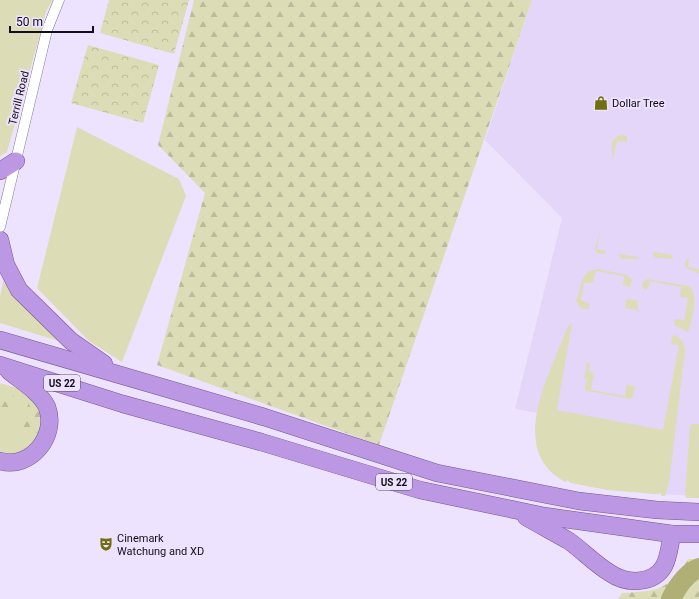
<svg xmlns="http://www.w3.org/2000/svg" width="699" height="599" viewBox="0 0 699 599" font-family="Roboto,sans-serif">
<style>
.built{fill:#e4d6f9}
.green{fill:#dcdcb6}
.forest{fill:url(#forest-firs)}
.park{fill:url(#park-crowns)}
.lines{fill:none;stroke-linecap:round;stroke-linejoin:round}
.river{stroke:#b0af75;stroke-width:20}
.minor-casing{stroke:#817790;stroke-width:11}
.trunk-casing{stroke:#755698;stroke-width:18}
.minor{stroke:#fff;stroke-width:10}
.trunk{stroke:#bb97e4;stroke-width:17}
.labels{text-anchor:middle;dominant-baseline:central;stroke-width:4;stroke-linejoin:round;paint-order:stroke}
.shield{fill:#eee3fe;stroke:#544e5c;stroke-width:1}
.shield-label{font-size:10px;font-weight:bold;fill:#120e17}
.street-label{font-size:11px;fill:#120e17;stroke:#eee3fe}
.poi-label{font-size:11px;fill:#120e17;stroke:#eee3fe;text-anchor:start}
</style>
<defs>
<pattern id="forest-firs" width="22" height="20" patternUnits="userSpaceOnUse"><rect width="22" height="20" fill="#dcdcb6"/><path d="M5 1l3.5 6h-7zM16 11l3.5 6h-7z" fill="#bcbc9c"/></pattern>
<pattern id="park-crowns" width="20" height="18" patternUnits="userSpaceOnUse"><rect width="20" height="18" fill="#dcdcb6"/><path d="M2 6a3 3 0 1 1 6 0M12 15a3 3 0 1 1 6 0" fill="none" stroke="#bcbc9c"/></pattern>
</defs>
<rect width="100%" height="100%" fill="#eee3fe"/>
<!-- built -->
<polygon class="built" points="532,0 699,0 699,496 653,494 571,483 567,480 565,482 577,420 515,409 562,218 485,140"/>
<!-- green -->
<g class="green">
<polygon points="0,0 53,0 47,9 7,152 0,156"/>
<polygon points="77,127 179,179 186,196 122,362 89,341 37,288"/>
<polygon points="621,135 627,136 627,142 617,141 612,161 612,141 616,137"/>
<polygon points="600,229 597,249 606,251 605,254 598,253 595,248"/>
<polygon points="654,252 672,255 673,258 670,259 654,257 653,254"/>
<polygon points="620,254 638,257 639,259 623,259 619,256"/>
<polygon points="687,258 689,259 688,267 699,269 699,273 687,269 685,264"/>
<polygon points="598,269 627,275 632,280 630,287 623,285 624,276 596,271 593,283 584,283 581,300 589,304 589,309 581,309 576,301 583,278 589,271"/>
<polygon points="4,278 62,342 0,323 0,296"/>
<path d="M647 279 689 286C699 293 692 321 688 332L674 325 675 319 684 320 688 298 680 297 681 287 650 281 648 288 645 290 642 286 643 282Z"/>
<polygon points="628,299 638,301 638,310 625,308 626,300"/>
<path d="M572 323 557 410 663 430 679 345 671 344 672 336 676 335 683 342 685 350 669 483 665 496H661V493L655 494 607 490 571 483 567 480 565 482C505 449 551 372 568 326Z"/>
<polygon points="587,363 590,363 589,372 594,373 591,390 625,396 627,384 635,387 633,397 631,399 587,391 585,388 587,380 584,378"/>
<polygon points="0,383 27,391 37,401 43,417 42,431 27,452 9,456 0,454"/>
<polygon points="692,424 699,424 699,498 686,498 685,494 690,427"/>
</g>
<!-- forest -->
<g class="forest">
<polygon points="194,0 532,0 379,445 157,365 205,193 158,145"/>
<polygon points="0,392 14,394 11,411 0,410"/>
<polygon points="30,397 40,411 41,431 28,438 23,424"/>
<path d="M688 559H699V599H618L622 593C659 591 667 591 688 559Z"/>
</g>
<!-- park -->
<g class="park">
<polygon points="109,0 189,0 174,54 100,33"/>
<polygon points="88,45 159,65 143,123 71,103"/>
</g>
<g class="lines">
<!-- river -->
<path class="river" d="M671 599C677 587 686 573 699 568"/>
<defs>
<polyline id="minor" points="0,227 47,30 59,0"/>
<g id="trunk">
<polyline points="0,171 16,161"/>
<polyline points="0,240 6,265 19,290 71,341 104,364"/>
<polyline points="0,340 264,417 437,473 579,501 657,510 699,512"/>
<polyline points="0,365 123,404 261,442 420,490 544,516 672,534 699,534"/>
<path d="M0 461C30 470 58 436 47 407 40 392 21 381 9 371"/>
<path d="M526 517C540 525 555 533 569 541 583 551 595 564 610 573 626 584 653 585 664 566 669 557 670 544 672 534"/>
</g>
</defs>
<!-- minor casing -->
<use href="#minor" class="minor-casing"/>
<!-- trunk casing -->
<use href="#trunk" class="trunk-casing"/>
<!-- minor -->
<use href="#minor" class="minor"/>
<!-- trunk -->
<use href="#trunk" class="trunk"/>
</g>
<!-- icons -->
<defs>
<symbol id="shop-bare" viewBox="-9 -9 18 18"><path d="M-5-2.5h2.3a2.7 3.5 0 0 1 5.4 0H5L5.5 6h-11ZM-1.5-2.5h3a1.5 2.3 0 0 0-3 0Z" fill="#706e0e" stroke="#eee3fe" stroke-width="2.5" paint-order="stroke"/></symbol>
<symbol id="theatre-bare" viewBox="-9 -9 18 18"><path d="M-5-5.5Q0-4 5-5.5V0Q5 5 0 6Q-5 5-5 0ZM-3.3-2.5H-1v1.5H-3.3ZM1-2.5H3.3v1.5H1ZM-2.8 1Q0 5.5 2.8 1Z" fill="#706e0e" stroke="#eee3fe" stroke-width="2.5" paint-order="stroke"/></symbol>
</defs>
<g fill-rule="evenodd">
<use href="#shop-bare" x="591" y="93" width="20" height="20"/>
<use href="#theatre-bare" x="96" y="534" width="20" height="20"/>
</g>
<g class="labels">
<!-- shield labels -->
<g class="shield">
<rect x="44" y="375" width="36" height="16" rx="3"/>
<rect x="376" y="474" width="36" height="16" rx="3"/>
</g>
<g class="shield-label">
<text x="62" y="383">US 22</text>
<text x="394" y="482">US 22</text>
</g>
<!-- street labels -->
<g class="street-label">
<text transform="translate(19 98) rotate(-76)">Terrill Road</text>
</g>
<!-- poi labels -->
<g class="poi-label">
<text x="612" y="103">Dollar Tree</text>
<text x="117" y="538">Cinemark<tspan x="117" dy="13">Watchung and XD</tspan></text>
</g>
</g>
<!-- scale -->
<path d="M10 26v6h83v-6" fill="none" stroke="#120e17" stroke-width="2"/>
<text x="16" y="26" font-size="12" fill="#120e17" stroke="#eee3fe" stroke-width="3" paint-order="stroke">50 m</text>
</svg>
